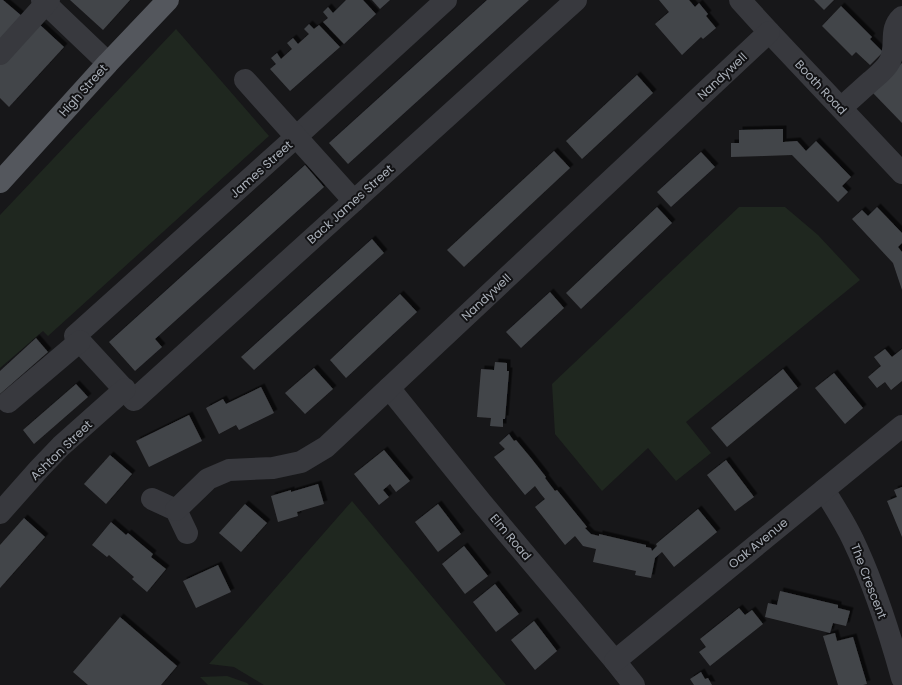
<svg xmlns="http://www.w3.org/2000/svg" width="902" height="685" viewBox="0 0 902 685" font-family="Poppins,sans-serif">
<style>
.green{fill:#1f271f}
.building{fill:#434549;filter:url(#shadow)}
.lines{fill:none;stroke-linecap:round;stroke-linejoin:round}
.minor{stroke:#38393e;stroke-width:22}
.major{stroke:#54575d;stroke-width:22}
.labels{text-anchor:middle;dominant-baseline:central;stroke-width:4;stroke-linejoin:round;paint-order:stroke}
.street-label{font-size:12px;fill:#a9afb8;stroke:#121214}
</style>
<defs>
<filter id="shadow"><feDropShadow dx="3.5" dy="-3.5" stdDeviation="0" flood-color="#0009"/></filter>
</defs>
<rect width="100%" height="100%" fill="#171719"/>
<!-- green -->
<g class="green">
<polygon points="176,29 269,136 48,336 43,331 0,368 0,215"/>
<polygon points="739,207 785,207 818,235 860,280 686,422 711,453 676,481 648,448 602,491 555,434 552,384"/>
<polygon points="352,501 506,685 264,685 234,667 209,664"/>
<polygon points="227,676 247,683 249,685 208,685 200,677"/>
</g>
<!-- building -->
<g class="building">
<polygon points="0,0 3,0 23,17 0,40"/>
<polygon points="70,0 130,0 103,30"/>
<polygon points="346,0 363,0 376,14 344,44 323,22 328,18 323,12 328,7 333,13"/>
<polygon points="372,0 390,0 380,9"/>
<polygon points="487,0 529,0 348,164 329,143"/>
<polygon points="659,0 689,0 695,7 699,3 708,14 706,16 716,28 703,39 701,37 682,55 655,24 669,12"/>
<polygon points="814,0 834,0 824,10"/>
<polygon points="841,6 872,37 870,39 883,52 870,65 856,52 852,56 822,26"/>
<polygon points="38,23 64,47 9,107 0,98 0,65"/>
<polygon points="309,24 314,29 319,25 340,47 290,91 270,69 276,64 271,58 277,53 281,59 292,49 287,43 293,38 298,44 309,34 304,29"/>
<polygon points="902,63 902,123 872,92"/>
<polygon points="637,75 653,93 582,159 566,141"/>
<polygon points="783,129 783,142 797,141 806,151 816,141 851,177 842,186 848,192 838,202 792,155 731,157 731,143 739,143 739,130"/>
<polygon points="554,151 570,168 464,267 447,250"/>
<polygon points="701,152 715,167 671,207 657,192"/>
<polygon points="305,165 324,187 155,339 162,347 135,371 109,342"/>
<polygon points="657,207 672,223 581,309 566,293"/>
<polygon points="877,207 902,233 902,243 898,247 902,252 902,290 893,263 852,219 862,210 868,216"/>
<polygon points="372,239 384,253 254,370 241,357"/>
<polygon points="550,292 564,308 521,348 506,332"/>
<polygon points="400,294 417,312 346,378 330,360"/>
<polygon points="36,338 48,352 0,394 0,371"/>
<polygon points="885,349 892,357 902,349 902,381 891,390 885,382 877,388 868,377 881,366 874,357"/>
<polygon points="495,362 507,363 507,371 509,371 505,419 503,419 503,427 490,426 491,418 477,417 481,369 494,370"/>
<polygon points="314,368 333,389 305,414 285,393"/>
<polygon points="783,369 798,388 727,447 711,428"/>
<polygon points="834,373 863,408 845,424 815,388"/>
<polygon points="76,384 88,397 34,444 23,430"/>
<polygon points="261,387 274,413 239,430 236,425 219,434 206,408 223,399 226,404"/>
<polygon points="189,415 202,441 149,467 136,441"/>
<polygon points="509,434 514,441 516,440 531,458 546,477 545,478 555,491 557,490 587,527 585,528 591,534 599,536 599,534 646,545 646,547 651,548 652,551 657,546 656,544 698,509 717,532 674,567 662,552 655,558 651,578 635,575 636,571 593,562 596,549 583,546 575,536 565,545 535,507 545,499 540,493 535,486 525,495 494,457 505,449 499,443"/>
<polygon points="384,450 410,481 396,492 390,484 383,490 389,497 379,505 354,474"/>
<polygon points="110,455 132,474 106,504 84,484"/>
<polygon points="726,460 754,497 735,511 707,475"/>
<polygon points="318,484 324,504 297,512 298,516 278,522 271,496 291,490 291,492"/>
<polygon points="902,487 902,537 887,501 897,497 894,490"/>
<polygon points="245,504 267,523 241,552 219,533"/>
<polygon points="438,504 461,534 438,552 415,522"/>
<polygon points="24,518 45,537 0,588 0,545"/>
<polygon points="111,522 126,535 128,533 141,544 153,554 151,557 166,569 147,592 132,579 134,577 109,555 107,557 92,545"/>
<polygon points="464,546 488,576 465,594 442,564"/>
<polygon points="218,565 231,592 196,608 183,581"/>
<polygon points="495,584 519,614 496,632 473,602"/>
<polygon points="780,591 838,605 838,608 850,611 846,626 833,623 830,633 765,617 768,603 777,605"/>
<polygon points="739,608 745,615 752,610 763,624 710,666 699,652 706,647 700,639"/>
<polygon points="120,617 177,666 161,685 88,685 73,672"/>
<polygon points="534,621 557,651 535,670 511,640"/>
<polygon points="835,633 837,641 853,637 867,684 863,685 838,685 823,636"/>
<polygon points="701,672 705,679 708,678 712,685 694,685 690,679"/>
</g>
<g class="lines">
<!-- minor -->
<g class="minor">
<polyline points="42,0 108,63"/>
<polyline points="446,0 296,137 75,336 134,400 576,0"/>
<polyline points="740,0 769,32 902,173"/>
<polyline points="0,54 49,0"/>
<polyline points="245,80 354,201"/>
<path d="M841 108C851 99 861 90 871 81 878 75 886 69 890 61 898 44 888 30 902 17"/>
<polyline points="389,388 481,502 615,661 634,685"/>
<polyline points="8,402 80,341"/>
<path d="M824 490C834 506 845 523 853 540 874 584 889 631 902 678"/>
<polyline points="152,499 176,510 187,533"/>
<polyline points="176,510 208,479 229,470 273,468 301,462 326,447 769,32"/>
<polyline points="0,513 39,469 61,446 125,389"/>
<polyline points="615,661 902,426"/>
</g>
<!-- major -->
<polyline class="major" points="0,182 108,63 168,0"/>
</g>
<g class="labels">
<!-- street labels -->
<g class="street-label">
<text transform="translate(722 76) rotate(-43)">Nandywell</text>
<text transform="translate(821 87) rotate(47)">Booth Road</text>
<text transform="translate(83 90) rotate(-48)">High Street</text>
<text transform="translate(261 169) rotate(-42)">James Street</text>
<text transform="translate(350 204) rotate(-42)">Back James Street</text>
<text transform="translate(486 297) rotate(-43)">Nandywell</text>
<text transform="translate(61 450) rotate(-44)">Ashton Street</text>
<text transform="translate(511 537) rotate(50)">Elm Road</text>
<text transform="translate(758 543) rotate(-39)">Oak Avenue</text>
<text transform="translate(869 581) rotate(69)">The Crescent</text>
</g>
</g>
</svg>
